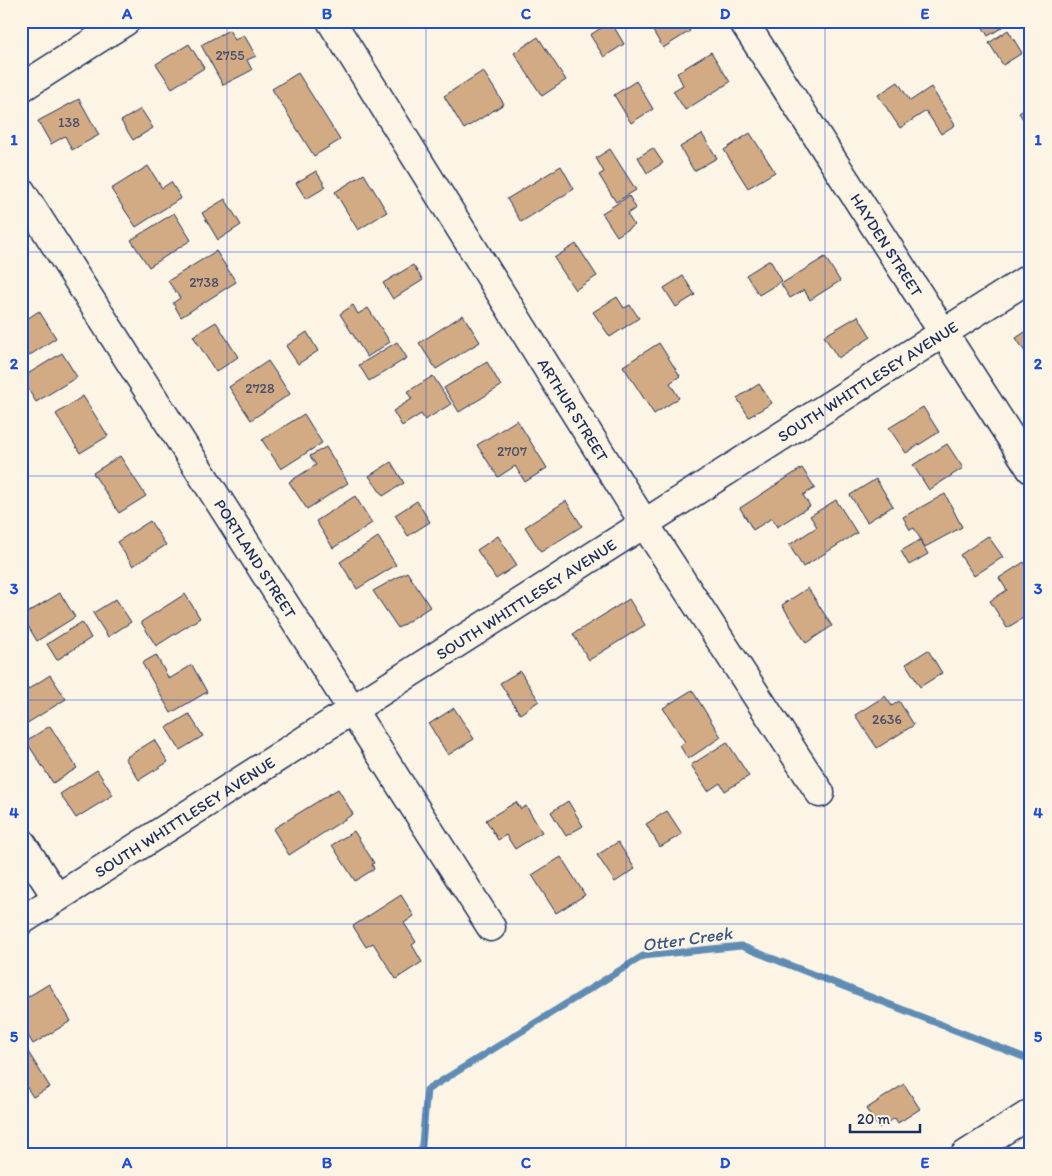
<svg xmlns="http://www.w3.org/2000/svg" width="1052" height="1176" viewBox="0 0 1052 1176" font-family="Itim,sans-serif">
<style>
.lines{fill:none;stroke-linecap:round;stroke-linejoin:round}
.stream{stroke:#608cb4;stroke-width:7}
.building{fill:#d2ab84;stroke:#1b2f5e}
.minor-casing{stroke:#1b2f5e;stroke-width:31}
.minor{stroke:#fcf5e5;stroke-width:28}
.grid{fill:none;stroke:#1d4ed8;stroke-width:1;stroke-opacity:0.55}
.labels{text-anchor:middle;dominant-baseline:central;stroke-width:4;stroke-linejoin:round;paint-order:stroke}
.number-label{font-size:14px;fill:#494e68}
.street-label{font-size:16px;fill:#1b2f5e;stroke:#fcf5e5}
.water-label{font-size:18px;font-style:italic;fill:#385682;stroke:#fcf5e5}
.neatline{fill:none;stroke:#1d4ed8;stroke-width:2}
.grid-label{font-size:16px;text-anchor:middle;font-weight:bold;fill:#1d4ed8}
</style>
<rect width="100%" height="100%" fill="#fcf5e5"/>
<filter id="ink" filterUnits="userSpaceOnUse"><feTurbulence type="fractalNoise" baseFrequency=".02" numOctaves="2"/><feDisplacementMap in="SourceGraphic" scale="10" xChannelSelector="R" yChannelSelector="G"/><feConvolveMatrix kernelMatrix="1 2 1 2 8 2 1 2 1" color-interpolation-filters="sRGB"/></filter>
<g filter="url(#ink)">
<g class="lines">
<!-- stream -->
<polyline class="stream" points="421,1155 427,1090 643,956 741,946 1031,1060"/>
</g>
<!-- building -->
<g class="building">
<polygon points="647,21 684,21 690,31 663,48"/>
<polygon points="979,21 1003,21 1006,25 988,36"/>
<polygon points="611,22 624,44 604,57 590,35"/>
<polygon points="229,30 235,40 244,35 256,56 247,60 252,70 223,85 201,45"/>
<polygon points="1008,30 1022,53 1003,65 989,43"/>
<polygon points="538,37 566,80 542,96 514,53"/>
<polygon points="189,44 204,68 172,88 156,64"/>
<polygon points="711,52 730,82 685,110 673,91 683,85 677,73"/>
<polygon points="483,71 504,104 464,129 444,96"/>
<polygon points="298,73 340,140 314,156 272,89"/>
<polygon points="636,81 653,109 631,123 614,95"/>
<polygon points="898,82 910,101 931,87 955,125 941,134 926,111 900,128 878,95"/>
<polygon points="79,99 99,135 72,150 65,136 51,144 38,121"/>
<polygon points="1031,105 1031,131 1019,113"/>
<polygon points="141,109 153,128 133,140 121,121"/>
<polygon points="750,133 775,172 748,188 724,150"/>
<polygon points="702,134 717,158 694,171 680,147"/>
<polygon points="653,148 663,163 647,173 638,157"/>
<polygon points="610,149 636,190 616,202 599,175 604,172 596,158"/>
<polygon points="148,166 162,188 171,182 181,198 136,227 111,189"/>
<polygon points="561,166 574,189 521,222 507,199"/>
<polygon points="316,171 326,187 306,199 296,183"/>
<polygon points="364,174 387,212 358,230 335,192"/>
<polygon points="629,196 636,208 627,214 634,225 617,236 602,213"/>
<polygon points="225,199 241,225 218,240 202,213"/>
<polygon points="174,213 191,240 149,267 131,240"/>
<polygon points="576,244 597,276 575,290 554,258"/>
<polygon points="216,251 236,282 181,317 173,303 180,298 168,281"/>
<polygon points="825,257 840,281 810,300 804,290 790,298 781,284"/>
<polygon points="770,260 782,281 759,295 746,275"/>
<polygon points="413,265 423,280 393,299 383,283"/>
<polygon points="683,276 695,295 676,307 664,288"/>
<polygon points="617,297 624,308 630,305 639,318 610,337 593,312"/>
<polygon points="353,305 358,314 368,308 390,342 367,357 340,314"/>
<polygon points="39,311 56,338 21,361 21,323"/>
<polygon points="463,315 480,342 436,369 419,343"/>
<polygon points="858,316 871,337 838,358 824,336"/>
<polygon points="216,322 238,357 216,372 193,336"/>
<polygon points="1031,328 1031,361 1016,338"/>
<polygon points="307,332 318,351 298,364 286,346"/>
<polygon points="397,342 407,358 369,381 359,365"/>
<polygon points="659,343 680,376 670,383 679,398 654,414 623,366"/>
<polygon points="62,353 77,377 36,402 21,378"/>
<polygon points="268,361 290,394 251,420 229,387"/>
<polygon points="487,362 501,386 459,412 444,388"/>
<polygon points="433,376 451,404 425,420 421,414 402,426 393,411 412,399 407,392"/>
<polygon points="759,384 772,403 749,417 737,398"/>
<polygon points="83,396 108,436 80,453 56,414"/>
<polygon points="923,407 939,432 906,453 889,428"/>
<polygon points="304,414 322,443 281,469 262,440"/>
<polygon points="517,420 547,468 525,482 515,466 498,477 477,445"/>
<polygon points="947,444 963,468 929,490 913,465"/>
<polygon points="326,447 348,483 307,509 289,482 316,465 310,456"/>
<polygon points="120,456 146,496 119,513 93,473"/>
<polygon points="391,462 404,483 383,496 369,476"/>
<polygon points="802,468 815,488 803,495 810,506 777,527 772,518 753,530 740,508"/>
<polygon points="876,479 893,506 867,522 850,495"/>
<polygon points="945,494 962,527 925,547 914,528 910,530 903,517"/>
<polygon points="355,496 372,523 333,548 316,521"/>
<polygon points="836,500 857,533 803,567 789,545 817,527 810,516"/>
<polygon points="417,501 430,522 408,536 395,515"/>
<polygon points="566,501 582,526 541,552 525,527"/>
<polygon points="150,521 166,545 133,566 117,542"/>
<polygon points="498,536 517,565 496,579 477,550"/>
<polygon points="988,536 1003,557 974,576 960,555"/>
<polygon points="378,537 396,565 357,589 340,562"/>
<polygon points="920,540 928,554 909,565 901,551"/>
<polygon points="1024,562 1031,572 1031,613 1007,628 990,601 1007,590 999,578"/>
<polygon points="407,572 430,607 398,628 373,591"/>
<polygon points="808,588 832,626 806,643 782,605"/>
<polygon points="60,593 75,617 37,641 22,616"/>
<polygon points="185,594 200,618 156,646 141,622"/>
<polygon points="116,599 131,622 108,637 93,613"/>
<polygon points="629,599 645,625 589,660 573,634"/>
<polygon points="82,622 91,638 57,660 47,644"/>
<polygon points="928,650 942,673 920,687 906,664"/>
<polygon points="156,655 169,679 192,665 207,692 171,713 142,663"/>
<polygon points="520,671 539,701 520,714 500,683"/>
<polygon points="50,675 66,699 21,727 21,681 27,690"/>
<polygon points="692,690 721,737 688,759 680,746 685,742 663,708"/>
<polygon points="885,696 892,706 899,701 914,725 877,748 855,715"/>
<polygon points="454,708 474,739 448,755 429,724"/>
<polygon points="189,714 203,736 180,750 166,728"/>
<polygon points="50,726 77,768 53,783 26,741"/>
<polygon points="154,740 168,762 139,780 125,758"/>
<polygon points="727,742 749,776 725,791 720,783 708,791 691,765"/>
<polygon points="97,770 113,795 76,818 60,794"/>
<polygon points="338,789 353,814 289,855 273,829"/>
<polygon points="568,801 583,826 566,836 551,812"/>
<polygon points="516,802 521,809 526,806 542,832 515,849 506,835 498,840 486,820"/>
<polygon points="667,811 682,834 660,847 646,824"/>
<polygon points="354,831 374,863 372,864 374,869 355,881 332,845"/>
<polygon points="618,842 635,869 615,882 597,855"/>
<polygon points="561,857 585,895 556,913 532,875"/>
<polygon points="401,895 414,916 404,923 416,942 412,945 422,962 396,979 373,943 366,947 353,926"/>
<polygon points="49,984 71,1021 33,1044 27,1034 21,1038 21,1001"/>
<polygon points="25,1047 50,1087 33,1097 24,1083 21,1084 21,1049"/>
<polygon points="904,1084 920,1109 898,1123 895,1118 879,1128 866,1109"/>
</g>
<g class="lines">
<defs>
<g id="minor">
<path id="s1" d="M331 21 644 523 820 793"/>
<path id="s2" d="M743 21 1031 469"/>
<polyline points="21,88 126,21"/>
<path id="s3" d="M21 191 491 927"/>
<polyline points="21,842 57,898"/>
<path id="s4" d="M21 921 1031 277"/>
<polyline points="965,1155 1031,1113"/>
</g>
</defs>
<!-- minor casing -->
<use href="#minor" class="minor-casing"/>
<!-- minor -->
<use href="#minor" class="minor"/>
</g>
</g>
<!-- grid -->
<path class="grid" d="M227 21V1155M426 21V1155M626 21V1155M825 21V1155M21 252H1031M21 476H1031M21 700H1031M21 924H1031"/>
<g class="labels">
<!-- number labels -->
<g class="number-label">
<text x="230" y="55">2755</text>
<text x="69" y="122">138</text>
<text x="204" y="282">2738</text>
<text x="260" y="388">2728</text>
<text x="512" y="451">2707</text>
<text x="887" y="719">2636</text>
</g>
<!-- street labels -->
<g class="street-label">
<text stroke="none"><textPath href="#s2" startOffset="266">HAYDEN STREET</textPath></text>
<text stroke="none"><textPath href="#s4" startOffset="1004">SOUTH WHITTLESEY AVENUE</textPath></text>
<text stroke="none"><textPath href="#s1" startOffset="458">ARTHUR STREET</textPath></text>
<text stroke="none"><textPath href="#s3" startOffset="436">PORTLAND STREET</textPath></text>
<text stroke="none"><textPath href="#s4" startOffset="599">SOUTH WHITTLESEY AVENUE</textPath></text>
<text stroke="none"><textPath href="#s4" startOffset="194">SOUTH WHITTLESEY AVENUE</textPath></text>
</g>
<!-- water labels -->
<g class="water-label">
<text transform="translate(687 939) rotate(-8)">Otter Creek</text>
</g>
</g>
<!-- margin -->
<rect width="1052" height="1176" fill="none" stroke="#fcf5e5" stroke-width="55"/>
<!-- scale -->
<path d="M850 1124v8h70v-8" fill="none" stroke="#1b2f5e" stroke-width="2.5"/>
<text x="857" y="1124" font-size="15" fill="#1b2f5e" stroke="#fcf5e5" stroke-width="4" paint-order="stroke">20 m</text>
<rect x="28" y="28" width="996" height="1120" class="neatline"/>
<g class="grid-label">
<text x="127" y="19">A</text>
<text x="327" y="19">B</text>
<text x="526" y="19">C</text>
<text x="725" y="19">D</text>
<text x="925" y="19">E</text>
<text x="14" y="145">1</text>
<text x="1038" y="145">1</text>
<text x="14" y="369">2</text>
<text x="1038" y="369">2</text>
<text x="14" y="594">3</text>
<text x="1038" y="594">3</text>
<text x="14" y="818">4</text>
<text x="1038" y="818">4</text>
<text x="14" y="1042">5</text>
<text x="1038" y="1042">5</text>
<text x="127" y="1168">A</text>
<text x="327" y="1168">B</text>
<text x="526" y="1168">C</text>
<text x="725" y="1168">D</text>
<text x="925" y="1168">E</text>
</g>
</svg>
